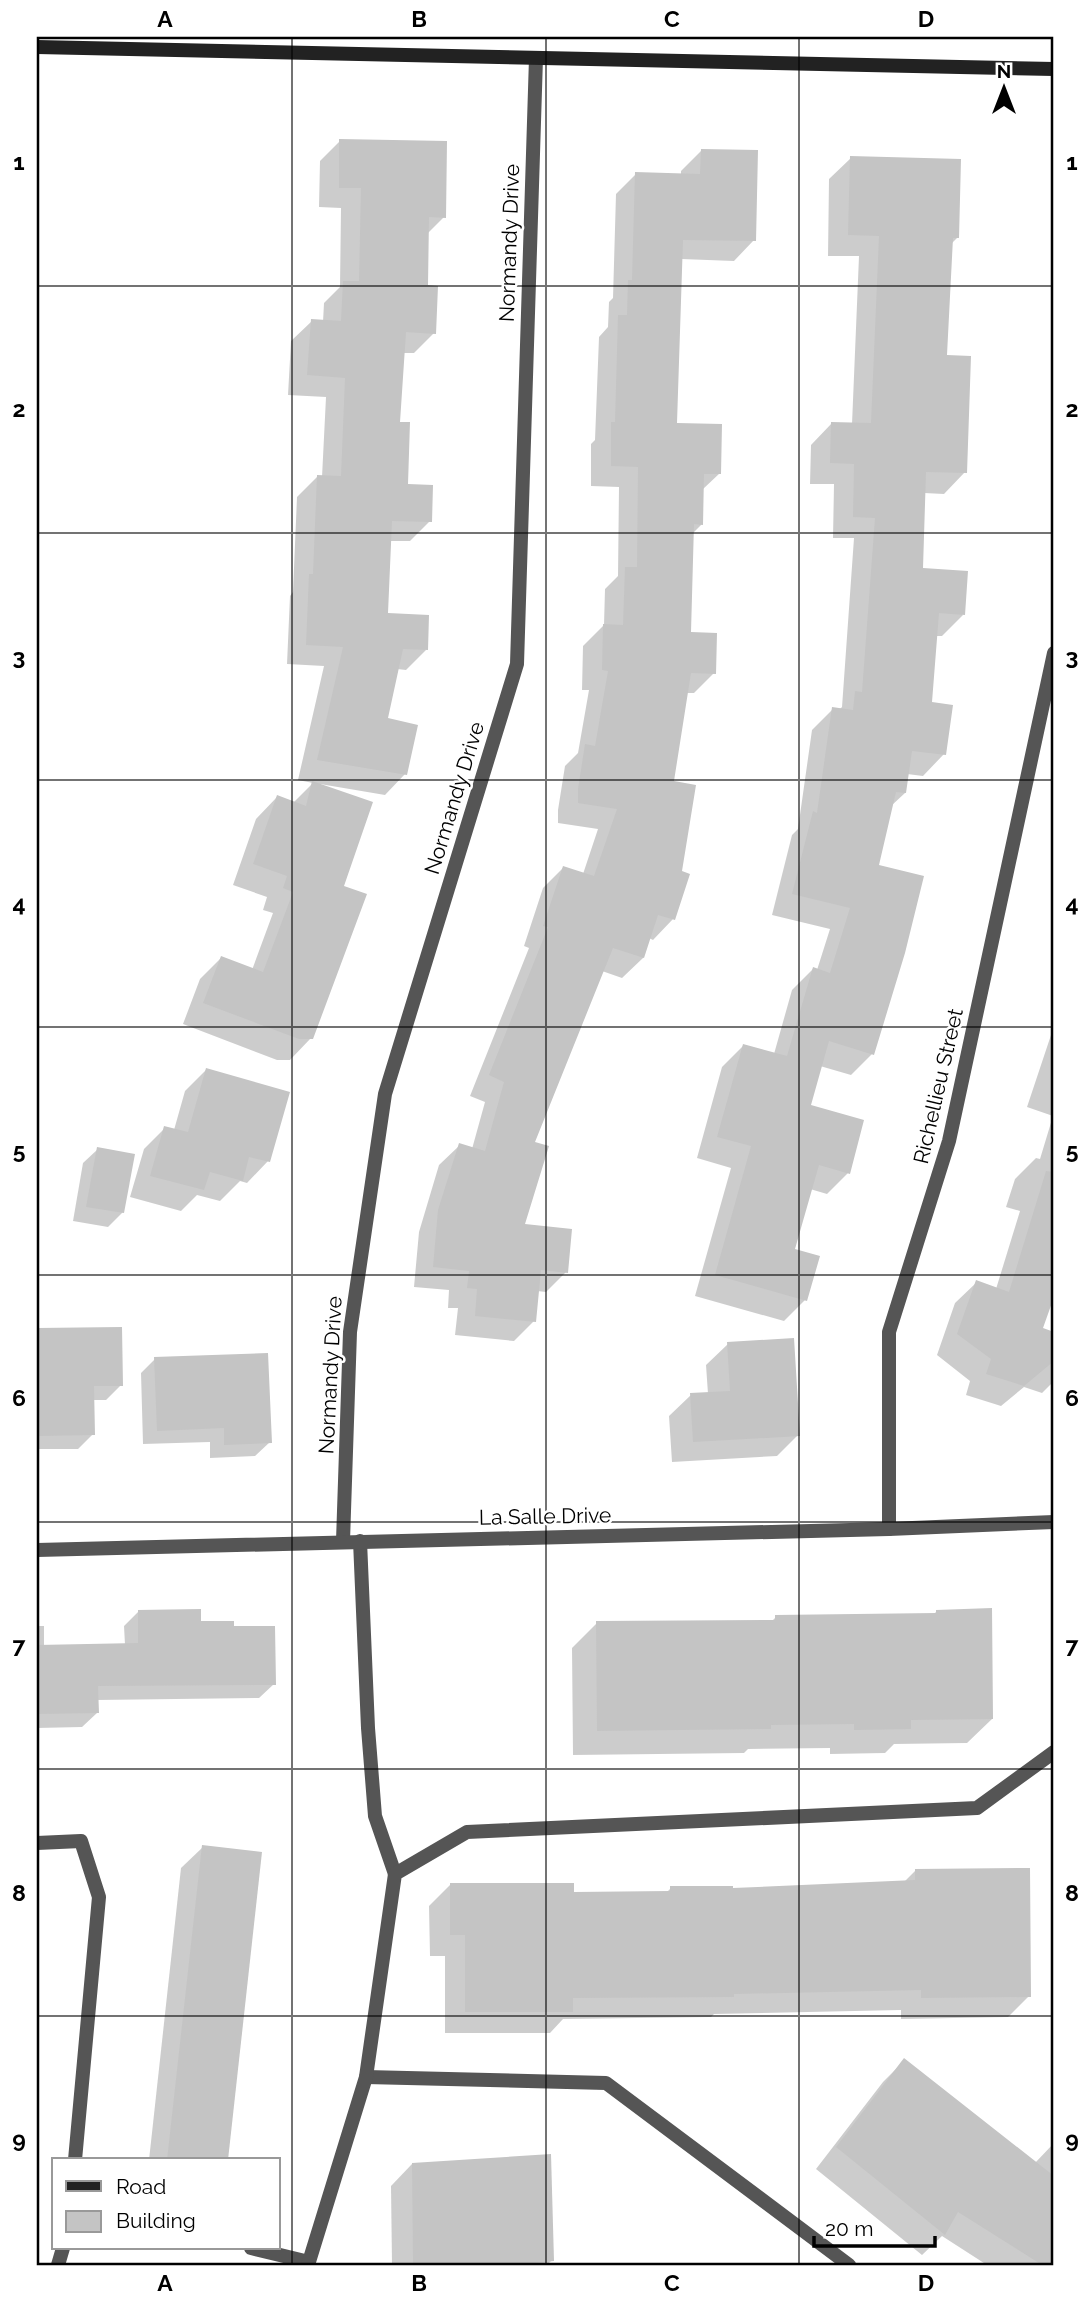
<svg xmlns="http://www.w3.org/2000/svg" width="1091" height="2302" viewBox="0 0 1091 2302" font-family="Raleway,sans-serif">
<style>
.shadow{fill:#0003}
.building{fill:#c4c4c4}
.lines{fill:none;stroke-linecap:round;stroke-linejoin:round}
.lane{stroke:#555;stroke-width:14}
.street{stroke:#555;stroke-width:14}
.secondary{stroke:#222;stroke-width:14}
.grid{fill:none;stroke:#000;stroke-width:2;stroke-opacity:0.55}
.labels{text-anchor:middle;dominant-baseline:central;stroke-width:5;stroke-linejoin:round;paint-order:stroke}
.street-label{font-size:21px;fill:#000;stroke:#fff}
.neatline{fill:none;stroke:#000;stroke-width:2.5}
.grid-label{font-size:23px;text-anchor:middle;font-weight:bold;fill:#000}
</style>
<rect width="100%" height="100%" fill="#fff"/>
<!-- shadow -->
<g class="shadow">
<polygon points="340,141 444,217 427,234 426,287 434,333 414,353 403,353 398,424 406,486 430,521 410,541 389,541 386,615 426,650 406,670 397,669 386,720 405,774 385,795 320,784 342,887 311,1038 290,1060 277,1060 183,1024 200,979 221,958 252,970 273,913 263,910 267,897 233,885 256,819 277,797 293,803 313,783 298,780 324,666 287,664 290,596 293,592 297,497 317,477 322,477 326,397 288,395 291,341 312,321 323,322 324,303 340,287 341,208 319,207 320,161"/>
<polygon points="701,151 754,240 734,261 681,259 676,425 720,473 702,490 702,524 692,534 689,634 714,673 694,693 686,693 672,782 673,919 653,940 649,938 643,958 622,978 602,971 533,1143 522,1226 566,1272 546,1292 537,1291 534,1321 514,1341 455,1335 458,1308 448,1308 449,1290 414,1287 419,1232 439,1165 460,1145 472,1149 485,1102 470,1096 529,948 524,946 543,888 563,868 583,874 598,829 558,823 558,810 565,766 578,753 589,690 582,690 583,646 604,625 605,589 618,576 619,487 591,486 591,444 595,440 599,337 608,327 609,302 613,298 616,194 636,174 681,175 681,171"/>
<polygon points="851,158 958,237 951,244 945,356 965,472 944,494 924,493 921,569 963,615 942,636 936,636 930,704 944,754 923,776 907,774 905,793 891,806 877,866 872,1054 851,1075 820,1066 809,1106 848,1173 827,1194 810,1189 793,1250 805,1300 784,1321 695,1296 731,1168 697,1158 722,1067 743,1046 774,1054 792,990 813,969 817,970 830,929 772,915 792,835 798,829 812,730 833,709 839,710 842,707 854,538 833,538 834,484 810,484 811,445 832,423 852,424 859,256 828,256 829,179"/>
<polygon points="1054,1026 1054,1291 1040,1329 1054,1334 1054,1381 1042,1393 1024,1387 1001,1406 966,1395 970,1381 937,1355 955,1303 977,1282 996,1289 1020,1211 1006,1207 1015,1179 1036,1158 1040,1159 1053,1116 1027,1107"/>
<polygon points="206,1070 268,1161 247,1183 240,1181 220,1201 197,1195 181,1211 130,1197 144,1149 165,1128 174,1130 185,1091"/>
<polygon points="98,1149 123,1212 108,1227 73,1221 83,1163"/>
<polygon points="120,1329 121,1385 106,1400 92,1400 93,1434 78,1449 37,1449 37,1330"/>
<polygon points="728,1344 798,1435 777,1456 672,1462 669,1416 691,1395 708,1394 706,1365"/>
<polygon points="155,1359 270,1442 255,1456 210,1458 210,1442 143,1444 141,1373"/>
<polygon points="139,1611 232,1628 274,1684 259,1698 97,1700 97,1713 82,1727 37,1728 37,1626 44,1626 44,1647 125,1645 124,1626"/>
<polygon points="937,1611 992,1719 967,1743 894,1744 885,1753 830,1754 830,1748 748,1749 744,1753 573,1755 572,1648 597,1623 772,1621 776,1617 933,1615"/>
<polygon points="203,1847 260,1853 226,2160 149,2160 181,1868"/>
<polygon points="915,1871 1029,1996 1008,2017 901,2019 901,2010 714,2014 711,2017 563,2019 550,2033 445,2033 445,1956 430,1956 429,1906 450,1885 572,1894 666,1893 671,1888 731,1890 904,1882"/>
<polygon points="904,2061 1035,2163 1054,2143 1054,2265 987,2265 942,2236 922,2255 816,2169 883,2082"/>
<polygon points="412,2164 552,2260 547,2265 392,2265 391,2186"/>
</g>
<!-- building -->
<g class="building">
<polygon points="339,139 447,141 446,218 429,217 428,285 438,286 436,334 406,332 400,422 410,422 408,484 433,485 432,522 392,521 388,613 429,615 428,650 403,649 388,718 418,725 407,775 317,760 343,647 306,645 309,574 313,574 317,475 341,476 345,378 307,375 311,319 341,321 343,281 359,281 361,188 339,188"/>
<polygon points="701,149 758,150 756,241 683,240 677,423 722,424 721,474 704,474 703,525 694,524 691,632 717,633 716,674 691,673 674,781 696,785 682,871 690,874 675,920 658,915 644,958 613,948 535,1142 549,1146 525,1224 572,1229 568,1273 541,1270 536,1322 475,1316 477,1289 467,1288 469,1271 433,1267 438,1210 459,1143 485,1151 504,1082 489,1075 548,927 543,926 563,866 594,876 617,809 578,803 578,789 585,744 595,746 608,671 602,670 603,624 623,625 625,567 637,567 638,467 611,466 611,422 615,422 618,315 627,315 628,280 632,280 635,172 700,174"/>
<polygon points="850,156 961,159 959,238 953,238 947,355 971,356 967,473 926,472 923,568 968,571 965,615 939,613 932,702 953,705 946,755 912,751 906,793 896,792 879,865 924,876 905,953 874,1055 829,1041 811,1105 864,1120 850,1174 819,1165 795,1249 820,1256 807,1301 715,1275 751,1146 717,1137 743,1044 787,1056 813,967 830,973 850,908 792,894 813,811 817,813 832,707 853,710 855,691 862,692 875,518 853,517 854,464 830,463 831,422 871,423 879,236 848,235"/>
<polygon points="312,781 373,802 344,886 367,894 313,1039 299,1039 203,1003 221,956 263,972 293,892 283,888 287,876 253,864 277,795 306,806"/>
<polygon points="206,1068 290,1092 270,1162 249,1157 243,1181 210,1172 204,1190 150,1176 164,1126 188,1132"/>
<polygon points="97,1147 135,1154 124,1213 86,1207"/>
<polygon points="1046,1171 1054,1172 1054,1297 1043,1328 1054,1332 1054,1361 1024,1386 986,1374 991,1359 957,1334 976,1280 1009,1292"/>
<polygon points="122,1327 123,1386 94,1386 95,1435 37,1436 37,1328"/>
<polygon points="794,1338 800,1436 693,1442 690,1393 730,1391 727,1342"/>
<polygon points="268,1353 272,1443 224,1445 224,1428 157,1431 154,1357"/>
<polygon points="992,1608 993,1719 911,1720 911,1729 854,1730 854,1724 771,1725 771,1729 597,1731 596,1621 775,1620 775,1615 936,1613 936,1610"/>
<polygon points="201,1609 201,1621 234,1621 234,1626 275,1626 276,1685 98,1686 99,1713 37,1714 37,1645 138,1643 138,1610"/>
<polygon points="202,1845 262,1852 228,2160 167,2160"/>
<polygon points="1030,1868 1031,1997 921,1998 921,1990 734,1994 734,1997 573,1998 573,2012 465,2012 465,1935 450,1935 450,1883 574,1883 574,1892 670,1891 670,1886 733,1886 733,1888 915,1880 915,1869"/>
<polygon points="904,2058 1054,2176 1054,2265 1042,2265 958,2212 945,2235 836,2147"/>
<polygon points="551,2154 554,2261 517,2265 413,2265 412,2163"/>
</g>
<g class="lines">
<!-- lane -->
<g class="lane">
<polyline points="360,1541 368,1728 375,1816 395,1874"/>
<polyline points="37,1843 81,1841 99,1897 75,2160"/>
<polyline points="366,2077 606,2083 849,2265"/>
<polyline points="251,2248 309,2262"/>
<polyline points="58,2265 63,2248"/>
<polyline points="308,2265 366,2077 395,1874 467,1832 977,1808 1054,1752"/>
</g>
<!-- street -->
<g class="street">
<polyline points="889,1529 889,1332 949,1141 1054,653"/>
<polyline points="343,1541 350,1332 385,1094 517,664 536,58"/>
<polyline points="37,1550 889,1529 1054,1522"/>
</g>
<!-- secondary -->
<polyline class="secondary" points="37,47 1054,69"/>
</g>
<!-- grid -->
<path class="grid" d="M292 37V2265M546 37V2265M799 37V2265M37 286H1054M37 533H1054M37 780H1054M37 1027H1054M37 1275H1054M37 1522H1054M37 1769H1054M37 2016H1054"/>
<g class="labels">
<!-- street labels -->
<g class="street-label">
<text transform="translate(509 243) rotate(-88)">Normandy Drive</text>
<text transform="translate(454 798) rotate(-73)">Normandy Drive</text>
<text transform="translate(938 1086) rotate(-77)">Richellieu Street</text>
<text transform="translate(330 1375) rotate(-87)">Normandy Drive</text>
<text transform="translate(545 1516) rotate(-1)">La Salle Drive</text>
</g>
</g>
<!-- border -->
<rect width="1091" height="2302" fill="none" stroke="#ffffff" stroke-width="77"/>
<!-- legend -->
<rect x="52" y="2158" width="228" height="91" fill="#ffffff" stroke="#999999" stroke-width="2"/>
<rect x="66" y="2181" width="35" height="10" fill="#222222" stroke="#999999" stroke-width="2"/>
<text x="116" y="2194" font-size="21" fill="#000000">Road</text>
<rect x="66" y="2211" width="35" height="21" fill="#c4c4c4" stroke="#999999" stroke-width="2"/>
<text x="116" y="2228" font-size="21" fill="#000000">Building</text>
<!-- north arrow -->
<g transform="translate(1004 88)" stroke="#ffffff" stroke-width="5" paint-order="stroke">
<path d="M0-5L12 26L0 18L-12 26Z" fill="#000000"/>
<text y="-10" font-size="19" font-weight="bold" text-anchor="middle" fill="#000000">N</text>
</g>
<!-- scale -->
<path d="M814 2236v10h121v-10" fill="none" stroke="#000000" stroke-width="3.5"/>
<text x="825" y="2236" font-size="21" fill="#000000" stroke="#ffffff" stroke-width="5" paint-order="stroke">20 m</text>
<rect x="38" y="38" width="1014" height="2226" class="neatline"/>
<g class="grid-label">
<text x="165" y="27">A</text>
<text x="419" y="27">B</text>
<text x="672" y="27">C</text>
<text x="926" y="27">D</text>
<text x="19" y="170">1</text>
<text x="1072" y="170">1</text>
<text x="19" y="417">2</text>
<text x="1072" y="417">2</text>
<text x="19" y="665">3</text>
<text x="1072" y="665">3</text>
<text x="19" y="912">4</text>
<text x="1072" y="912">4</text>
<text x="19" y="1159">5</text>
<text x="1072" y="1159">5</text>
<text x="19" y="1406">6</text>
<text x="1072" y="1406">6</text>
<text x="19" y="1653">7</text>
<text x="1072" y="1653">7</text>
<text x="19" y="1901">8</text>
<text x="1072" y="1901">8</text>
<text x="19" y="2148">9</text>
<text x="1072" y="2148">9</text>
<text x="165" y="2291">A</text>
<text x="419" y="2291">B</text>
<text x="672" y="2291">C</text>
<text x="926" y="2291">D</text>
</g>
</svg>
